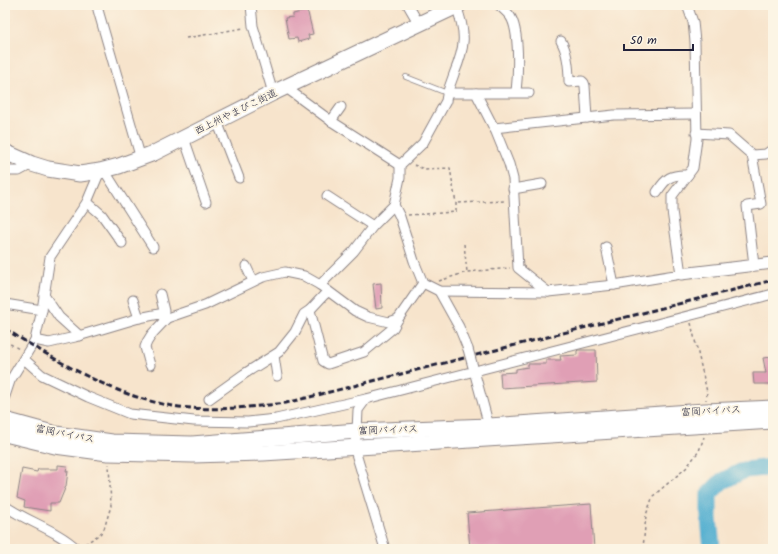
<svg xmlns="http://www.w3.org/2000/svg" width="778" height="554" viewBox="0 0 778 554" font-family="Kalam,'Klee One',sans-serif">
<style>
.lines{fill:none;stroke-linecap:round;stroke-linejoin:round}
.river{stroke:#52afd0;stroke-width:17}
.building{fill:#e09fb5}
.service-casing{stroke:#8c8384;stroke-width:6}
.minor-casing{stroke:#8c8384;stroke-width:11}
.tertiary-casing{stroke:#8c8384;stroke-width:13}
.trunk-casing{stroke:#8c8384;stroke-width:17}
.path{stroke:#8c8384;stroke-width:1.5;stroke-dasharray:3 3;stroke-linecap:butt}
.service{stroke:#fff;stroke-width:4.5}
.minor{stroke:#fff;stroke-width:9}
.tertiary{stroke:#fff;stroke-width:11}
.trunk{stroke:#fff;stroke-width:15}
.rail{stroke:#22223b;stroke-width:3;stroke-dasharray:6 3;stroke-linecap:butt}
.minor-bridge-casing{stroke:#8c8384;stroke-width:11;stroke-linecap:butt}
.minor-bridge{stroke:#fff;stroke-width:9}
.labels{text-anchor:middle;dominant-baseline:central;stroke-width:4;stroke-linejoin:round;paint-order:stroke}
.street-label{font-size:10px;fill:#22223b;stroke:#fcf5e5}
</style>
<rect width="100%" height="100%" fill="#fcf5e5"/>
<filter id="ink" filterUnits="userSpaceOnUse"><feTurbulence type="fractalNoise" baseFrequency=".025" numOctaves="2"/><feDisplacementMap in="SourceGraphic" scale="8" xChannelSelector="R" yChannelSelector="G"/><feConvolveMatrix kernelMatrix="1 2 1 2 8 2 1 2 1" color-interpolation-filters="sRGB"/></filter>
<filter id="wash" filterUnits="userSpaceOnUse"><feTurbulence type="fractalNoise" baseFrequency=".012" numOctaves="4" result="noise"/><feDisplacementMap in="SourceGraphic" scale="16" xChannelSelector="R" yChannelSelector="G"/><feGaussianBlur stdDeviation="0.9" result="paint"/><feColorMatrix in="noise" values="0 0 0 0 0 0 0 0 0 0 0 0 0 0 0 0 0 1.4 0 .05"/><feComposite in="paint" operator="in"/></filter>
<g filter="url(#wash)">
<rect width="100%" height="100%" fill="#f7e4cc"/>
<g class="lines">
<!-- river -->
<polyline class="river" points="712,549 709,518 709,494 722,481 745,470 773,467"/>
</g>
<g id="blocks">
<!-- building -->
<g class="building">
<polygon points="306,11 308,13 313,34 308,35 309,39 298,42 297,38 289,39 285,18 293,17 293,14"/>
<polygon points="381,283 382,308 376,309 373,284"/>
<polygon points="578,350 596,350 597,382 501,388 500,373 516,372 516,369 528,367 528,364 546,364 546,360 561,360 560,356 577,355 577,351"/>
<polygon points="773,357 773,384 754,384 753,373 766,373 763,358"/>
<polygon points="58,465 67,466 66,471 68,471 66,486 59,503 50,503 50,511 24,507 25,501 17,498 22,469 37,472 38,469 58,469"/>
<polygon points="591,504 594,549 470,549 467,513"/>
</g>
</g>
</g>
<g filter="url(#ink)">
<use href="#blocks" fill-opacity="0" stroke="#8c8384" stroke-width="1"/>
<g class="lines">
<defs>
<polyline id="service" points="406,77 447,93"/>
<g id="minor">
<polyline points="98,5 98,10 141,159"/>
<polyline points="251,5 253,26 273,93"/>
<polyline points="408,5 419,24"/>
<path d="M499 5C503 9 507 12 510 16 520 30 518 75 516 92"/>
<path d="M456 6C467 34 465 47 454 74 451 83 447 91 446 101L423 143 400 165V178L394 205 400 217 414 261 423 283 439 291 548 292 614 285 681 274 672 211V196L693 168 697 139 695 42 693 22 687 5"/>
<path d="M561 41C568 53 569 68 569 82L582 81 584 83 585 86 587 118"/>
<polyline points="285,87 331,121 400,165"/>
<polyline points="447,93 476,93 496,132 509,164 513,179 518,268 548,292"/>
<polyline points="476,93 529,93"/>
<polyline points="217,121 239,178"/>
<polyline points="331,121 341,107"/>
<polyline points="494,128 614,115 696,114"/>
<polyline points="696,133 729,135 752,155 761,204 747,206 754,265"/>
<polyline points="184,138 206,202"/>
<polyline points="752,155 766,154 773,149"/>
<polyline points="104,170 153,247"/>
<polyline points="5,171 19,171 32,164"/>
<polyline points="513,189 542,184"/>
<path d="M657 192C666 178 671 174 688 175"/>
<polyline points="327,196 373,226"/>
<polyline points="87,202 102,215 122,243"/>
<polyline points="606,247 614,285"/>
<polyline points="246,266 253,281"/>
<polyline points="320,285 354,251 373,226 394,205"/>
<polyline points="439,291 459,327 468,349"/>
<polyline points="160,294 164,311 162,316"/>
<polyline points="44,295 59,317 80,336"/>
<polyline points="133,300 139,318"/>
<polyline points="5,304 42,310"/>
<polyline points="310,310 323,361 328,364 364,352 393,328 398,319"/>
<polyline points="35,340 49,343 75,337 139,318 159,314 167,318"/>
<polyline points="274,356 277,376"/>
<polyline points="24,359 42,375 88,397 130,414 194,421 248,422 276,419 366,399 773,294"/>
<polyline points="150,365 145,347 147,342 152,334 167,318 205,305 263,277 285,272 304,276 320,285 355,311 368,317 389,322 398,319 423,283"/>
<polyline points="473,367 489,426"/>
<polyline points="5,396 10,381 35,340 42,310 50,257 87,202 100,171"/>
<polyline points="209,399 244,374 279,352 295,332 304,314 310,310 324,295 328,292"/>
<polyline points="366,399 358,410 357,431 354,447 385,549"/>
<path d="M5 506C28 522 57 530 77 549"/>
</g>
<polyline id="tertiary" points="681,274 773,263"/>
<g id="trunk">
<polyline points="5,152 32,164 48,169 80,174 100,171 119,166 154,153 273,93 459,5"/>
<polyline points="5,420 56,434 112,442 192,444 357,431 489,426 705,411 773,408"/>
<polyline points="5,434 55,446 108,453 193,455 263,453 773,421"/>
</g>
</defs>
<!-- service casing -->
<use href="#service" class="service-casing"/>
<!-- minor casing -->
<use href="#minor" class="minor-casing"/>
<!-- tertiary casing -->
<use href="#tertiary" class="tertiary-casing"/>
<!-- trunk casing -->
<use href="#trunk" class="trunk-casing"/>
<!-- path -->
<g class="path">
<polyline points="186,38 244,28"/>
<polyline points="414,165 424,169 450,168 456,203"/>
<polyline points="408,215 456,212 456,203 505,201"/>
<polyline points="464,244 467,272"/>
<polyline points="439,281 467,272 510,268"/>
<polyline points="691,323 707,392 706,400"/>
<polyline points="5,341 19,349"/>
<polyline points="85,544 100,534 104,529 111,506 109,464"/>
<polyline points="643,549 646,515 653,496 686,468 699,451 704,437"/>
</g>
<!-- service -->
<use href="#service" class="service"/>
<!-- minor -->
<use href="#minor" class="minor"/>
<!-- tertiary -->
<use href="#tertiary" class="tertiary"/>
<!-- trunk -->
<use href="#trunk" class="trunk"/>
<!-- rail -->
<path class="rail" d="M5 329C53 358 103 390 158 403 200 413 244 408 286 403L773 280"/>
<defs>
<polyline id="minor-bridge" points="468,349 473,367"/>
</defs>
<!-- minor-bridge casing -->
<use href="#minor-bridge" class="minor-bridge-casing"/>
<!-- minor-bridge -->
<use href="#minor-bridge" class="minor-bridge"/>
</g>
</g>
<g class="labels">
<!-- street labels -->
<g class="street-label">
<text transform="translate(236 112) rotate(-26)">西上州やまびこ街道</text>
<text transform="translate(711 411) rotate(-3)">富岡バイパス</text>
<text transform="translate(388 430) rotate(-2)">富岡バイパス</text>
<text transform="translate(65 434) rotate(11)">富岡バイパス</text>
</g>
</g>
<!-- margin -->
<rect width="778" height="554" fill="none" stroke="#fcf5e5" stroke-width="20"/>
<!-- scale -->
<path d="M624 44v6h69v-6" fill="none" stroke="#22223b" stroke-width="2"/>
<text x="630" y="44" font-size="12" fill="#22223b" stroke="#fcf5e5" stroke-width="3" paint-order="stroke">50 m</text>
</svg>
